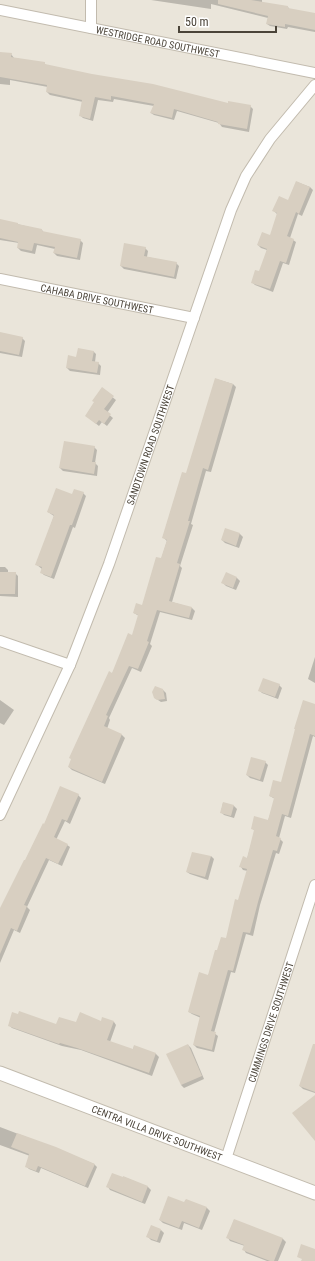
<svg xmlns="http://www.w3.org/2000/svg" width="315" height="1261" viewBox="0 0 315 1261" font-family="'Roboto Condensed',sans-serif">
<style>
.residential{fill:#eae5da}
.shadow{fill:#0003}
.building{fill:#d8cfc1}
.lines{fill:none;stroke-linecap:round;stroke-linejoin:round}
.minor-casing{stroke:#c2bbae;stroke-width:12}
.tertiary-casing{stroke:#c2bbae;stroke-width:15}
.minor{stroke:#fff;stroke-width:10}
.tertiary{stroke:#fff;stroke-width:13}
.labels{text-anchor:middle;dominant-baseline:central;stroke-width:3;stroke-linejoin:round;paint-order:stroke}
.street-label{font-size:10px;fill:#4b4439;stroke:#fff}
</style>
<rect width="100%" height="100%" fill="#f6f3ec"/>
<!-- residential -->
<rect class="residential" x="0" y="0" width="315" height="1261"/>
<!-- shadow -->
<g class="shadow">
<polygon points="151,0 262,0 262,3 288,7 290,10 315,14 315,32 288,27 287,29 270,26 267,24 268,18 211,4 211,9"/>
<polygon points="0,53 11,54 14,58 44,63 46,65 229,105 250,106 253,109 249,132 222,127 219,123 177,111 174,120 154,115 151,113 154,106 114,99 113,102 98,100 93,121 83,118 80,115 83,102 50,95 47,92 48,87 10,80 10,85 0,84"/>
<polygon points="297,182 310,187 313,190 302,216 298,214 290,238 296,242 289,265 283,263 273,292 255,285 252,282 260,273 267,250 261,248 258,245 271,236 278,215 274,211 289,202"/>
<polygon points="0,220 42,230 44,233 80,240 83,243 80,260 57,256 54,253 55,249 37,245 35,254 21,251 18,248 19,243 0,240"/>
<polygon points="145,248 148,251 147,257 176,263 179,266 176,279 124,269 121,266"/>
<polygon points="0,333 22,338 25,341 22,357 0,353"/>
<polygon points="93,351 96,354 95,362 98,363 101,366 100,375 70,371 67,368 77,358"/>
<polygon points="216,379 233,384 236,387 211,472 206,471 191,524 193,525 180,566 182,568 172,602 192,608 195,611 192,620 160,612 150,644 152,646 141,672 132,668 109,718 110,720 107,729 122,735 125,738 105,784 72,770 69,767 112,674 133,636 139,616 134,613 143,606 161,560 167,541 164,538 187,474"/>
<polygon points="102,389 116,400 107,413 113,418 107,426 102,422 99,426 89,418"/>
<polygon points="94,447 97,450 95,463 98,466 97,476 63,471 60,468"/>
<polygon points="83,493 86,496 75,528 73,527 54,579 44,575 41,572 42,569 37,565 54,516 48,512 73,495"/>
<polygon points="225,530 240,534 243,537 239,548 225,543 222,540"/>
<polygon points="0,567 5,567 8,570 8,573 15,573 18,576 18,597 0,596"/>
<polygon points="227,574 237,578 240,581 236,590 226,586 223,583"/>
<polygon points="315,657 315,683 308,679"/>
<polygon points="279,685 282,688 278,699 262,693 259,690"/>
<polygon points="163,690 166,693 167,701 161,702 155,698"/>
<polygon points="0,700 14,710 4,725 0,723"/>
<polygon points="315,705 315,737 313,736 291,818 285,816 279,838 283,842 279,854 276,853 260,905 253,936 246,934 235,973 231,972 214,1033 218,1036 214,1052 197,1048 194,1045 201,1018 192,1014 189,1012 208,976 218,952 227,939 248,871 243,870 241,867 247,859 255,831 252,828 268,821 275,799 270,796 281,784"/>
<polygon points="265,762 268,765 263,782 250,778 247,775"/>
<polygon points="78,795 81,798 70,824 65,821 56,840 67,845 70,847 62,866 49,860 27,907 30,910 20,933 14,930 0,963 0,910 44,825"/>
<polygon points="223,803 234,806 237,809 234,818 224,815 221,812"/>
<polygon points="211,856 214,859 208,880 190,874 187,872"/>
<polygon points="114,1022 116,1025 110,1042 133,1050 134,1046 156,1054 159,1057 152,1076 81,1050 62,1046 12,1028 9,1025 57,1026"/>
<polygon points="188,1045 191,1048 204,1079 184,1088 181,1085"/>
<polygon points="315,1056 315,1093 303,1089 300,1086"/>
<polygon points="0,1127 55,1148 94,1164 97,1167 88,1188 41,1168 39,1173 29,1169 26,1166 30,1156 0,1145"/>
<polygon points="124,1177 148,1187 151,1190 145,1204 110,1190 108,1187 123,1179"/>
<polygon points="186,1200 207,1208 210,1211 202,1230 184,1223 182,1230 163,1223 160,1220 185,1203"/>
<polygon points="234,1220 283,1239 286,1242 278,1261 267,1261 246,1253 244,1250 245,1246 230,1241 228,1238"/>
<polygon points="161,1230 164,1233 160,1243 151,1240 148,1237"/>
</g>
<!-- building -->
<g class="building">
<polygon points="218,0 251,0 288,6 288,8 315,13 315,30 285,24 285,27 266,24 268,16 218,4"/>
<polygon points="0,52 12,53 11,57 45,62 45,64 92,74 153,84 228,103 228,101 251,105 247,129 218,124 218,122 174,109 172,118 150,113 154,104 111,96 111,100 95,97 90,119 79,116 82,100 46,92 47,85 0,77"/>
<polygon points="296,181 310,187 299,214 296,212 287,236 294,239 286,263 280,261 270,289 251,283 255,270 259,271 267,249 257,245 262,232 270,235 277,213 272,211 279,196 288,200"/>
<polygon points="0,219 18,223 18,224 42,229 42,231 81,239 77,258 53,253 55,247 34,243 32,251 17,248 18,242 0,238"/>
<polygon points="124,243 146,247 144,256 177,262 174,277 120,266"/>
<polygon points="0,332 23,337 19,355 0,351"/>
<polygon points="78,348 94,351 92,361 99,362 97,373 66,368 68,355 76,357"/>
<polygon points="215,378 233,384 208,470 203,468 188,521 190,521 177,563 180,564 169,601 192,607 189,618 157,610 147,641 149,642 138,669 129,666 106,715 108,716 104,726 122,734 102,782 68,767 71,759 69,758 109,671 112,673 128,633 132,635 138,615 133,613 136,603 142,605 156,557 161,558 167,540 162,538 182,472 186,473"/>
<polygon points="102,387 114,396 104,409 111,414 104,424 99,420 96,424 85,416 94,402 92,401"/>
<polygon points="64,441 95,446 92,462 96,462 94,474 59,468"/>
<polygon points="56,488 72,494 74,489 84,492 72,525 70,525 51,577 40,573 42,567 35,565 54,515 47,512"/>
<polygon points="225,528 240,533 236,546 221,540"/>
<polygon points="0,572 16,572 15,594 0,594"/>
<polygon points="226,572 237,577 233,588 221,583"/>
<polygon points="263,678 280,684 275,697 258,691"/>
<polygon points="155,686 163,689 165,699 157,700 154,698 152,692"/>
<polygon points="303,700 315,704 315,736 310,734 288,816 282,814 276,836 281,838 277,851 273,850 258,902 250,933 243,932 233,971 228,970 211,1031 216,1032 212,1050 193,1045 200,1016 188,1012 199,972 208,975 215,950 217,950 221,937 226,938 235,899 238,900 247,869 239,867 243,856 247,858 254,830 251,829 254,816 268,820 274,798 269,796 273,780 281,782 295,729 294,729"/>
<polygon points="251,757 266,761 260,780 246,775"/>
<polygon points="60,786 79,794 67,821 62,819 54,837 68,844 58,864 46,858 24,905 27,906 17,931 11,928 0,954 0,908 24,860 25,860 43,823 44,824"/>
<polygon points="223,802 234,805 231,816 220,813"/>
<polygon points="192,852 211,856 205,877 186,872"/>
<polygon points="19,1011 56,1024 59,1017 76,1022 80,1012 101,1021 102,1017 114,1021 107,1040 133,1049 134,1045 156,1053 149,1073 77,1048 60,1043 59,1044 8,1026 12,1012 18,1014"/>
<polygon points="188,1044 202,1076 181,1085 166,1054"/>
<polygon points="313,1044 315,1044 315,1092 299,1086"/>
<polygon points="315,1095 315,1141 292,1113"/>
<polygon points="17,1133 56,1147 95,1164 85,1186 38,1166 36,1171 25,1167 29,1154 11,1147"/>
<polygon points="112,1173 123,1177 123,1176 148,1186 142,1202 106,1187"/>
<polygon points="168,1196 184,1202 186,1199 207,1207 199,1228 182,1221 179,1228 159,1220"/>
<polygon points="234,1219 283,1238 274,1261 270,1261 242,1250 244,1245 226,1238"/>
<polygon points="151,1225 161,1229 157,1241 146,1237"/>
<polygon points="301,1244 315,1249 315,1261 301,1261 302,1259 297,1257"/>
</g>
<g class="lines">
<defs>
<g id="minor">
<path id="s1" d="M0 10 315 73"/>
<polyline points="91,28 91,0"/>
<path id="s2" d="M0 279 194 318"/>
<polyline points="0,641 70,665"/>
<path id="s3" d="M0 815 70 665 109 564 231 210 246 176 270 139 315 85"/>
<path id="s4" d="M226 1159 315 885"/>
</g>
<g id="tertiary">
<path id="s5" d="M0 1073 315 1193"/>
</g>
</defs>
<!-- minor casing -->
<use href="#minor" class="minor-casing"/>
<!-- tertiary casing -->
<use href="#tertiary" class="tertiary-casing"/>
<!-- minor -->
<use href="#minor" class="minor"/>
<!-- tertiary -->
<use href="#tertiary" class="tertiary"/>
</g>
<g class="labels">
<!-- street labels -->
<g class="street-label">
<text stroke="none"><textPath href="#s1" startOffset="161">WESTRIDGE ROAD SOUTHWEST</textPath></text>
<text stroke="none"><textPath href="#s2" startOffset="99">CAHABA DRIVE SOUTHWEST</textPath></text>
<text stroke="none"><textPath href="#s3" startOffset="400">SANDTOWN ROAD SOUTHWEST</textPath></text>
<text stroke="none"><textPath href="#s4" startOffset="144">CUMMINGS DRIVE SOUTHWEST</textPath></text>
<text stroke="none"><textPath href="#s5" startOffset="168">CENTRA VILLA DRIVE SOUTHWEST</textPath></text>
</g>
</g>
<!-- scale -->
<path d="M179 26v6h97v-6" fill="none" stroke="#4b4439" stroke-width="2"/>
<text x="185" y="26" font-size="12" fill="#4b4439" stroke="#ffffff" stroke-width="3" paint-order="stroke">50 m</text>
</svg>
